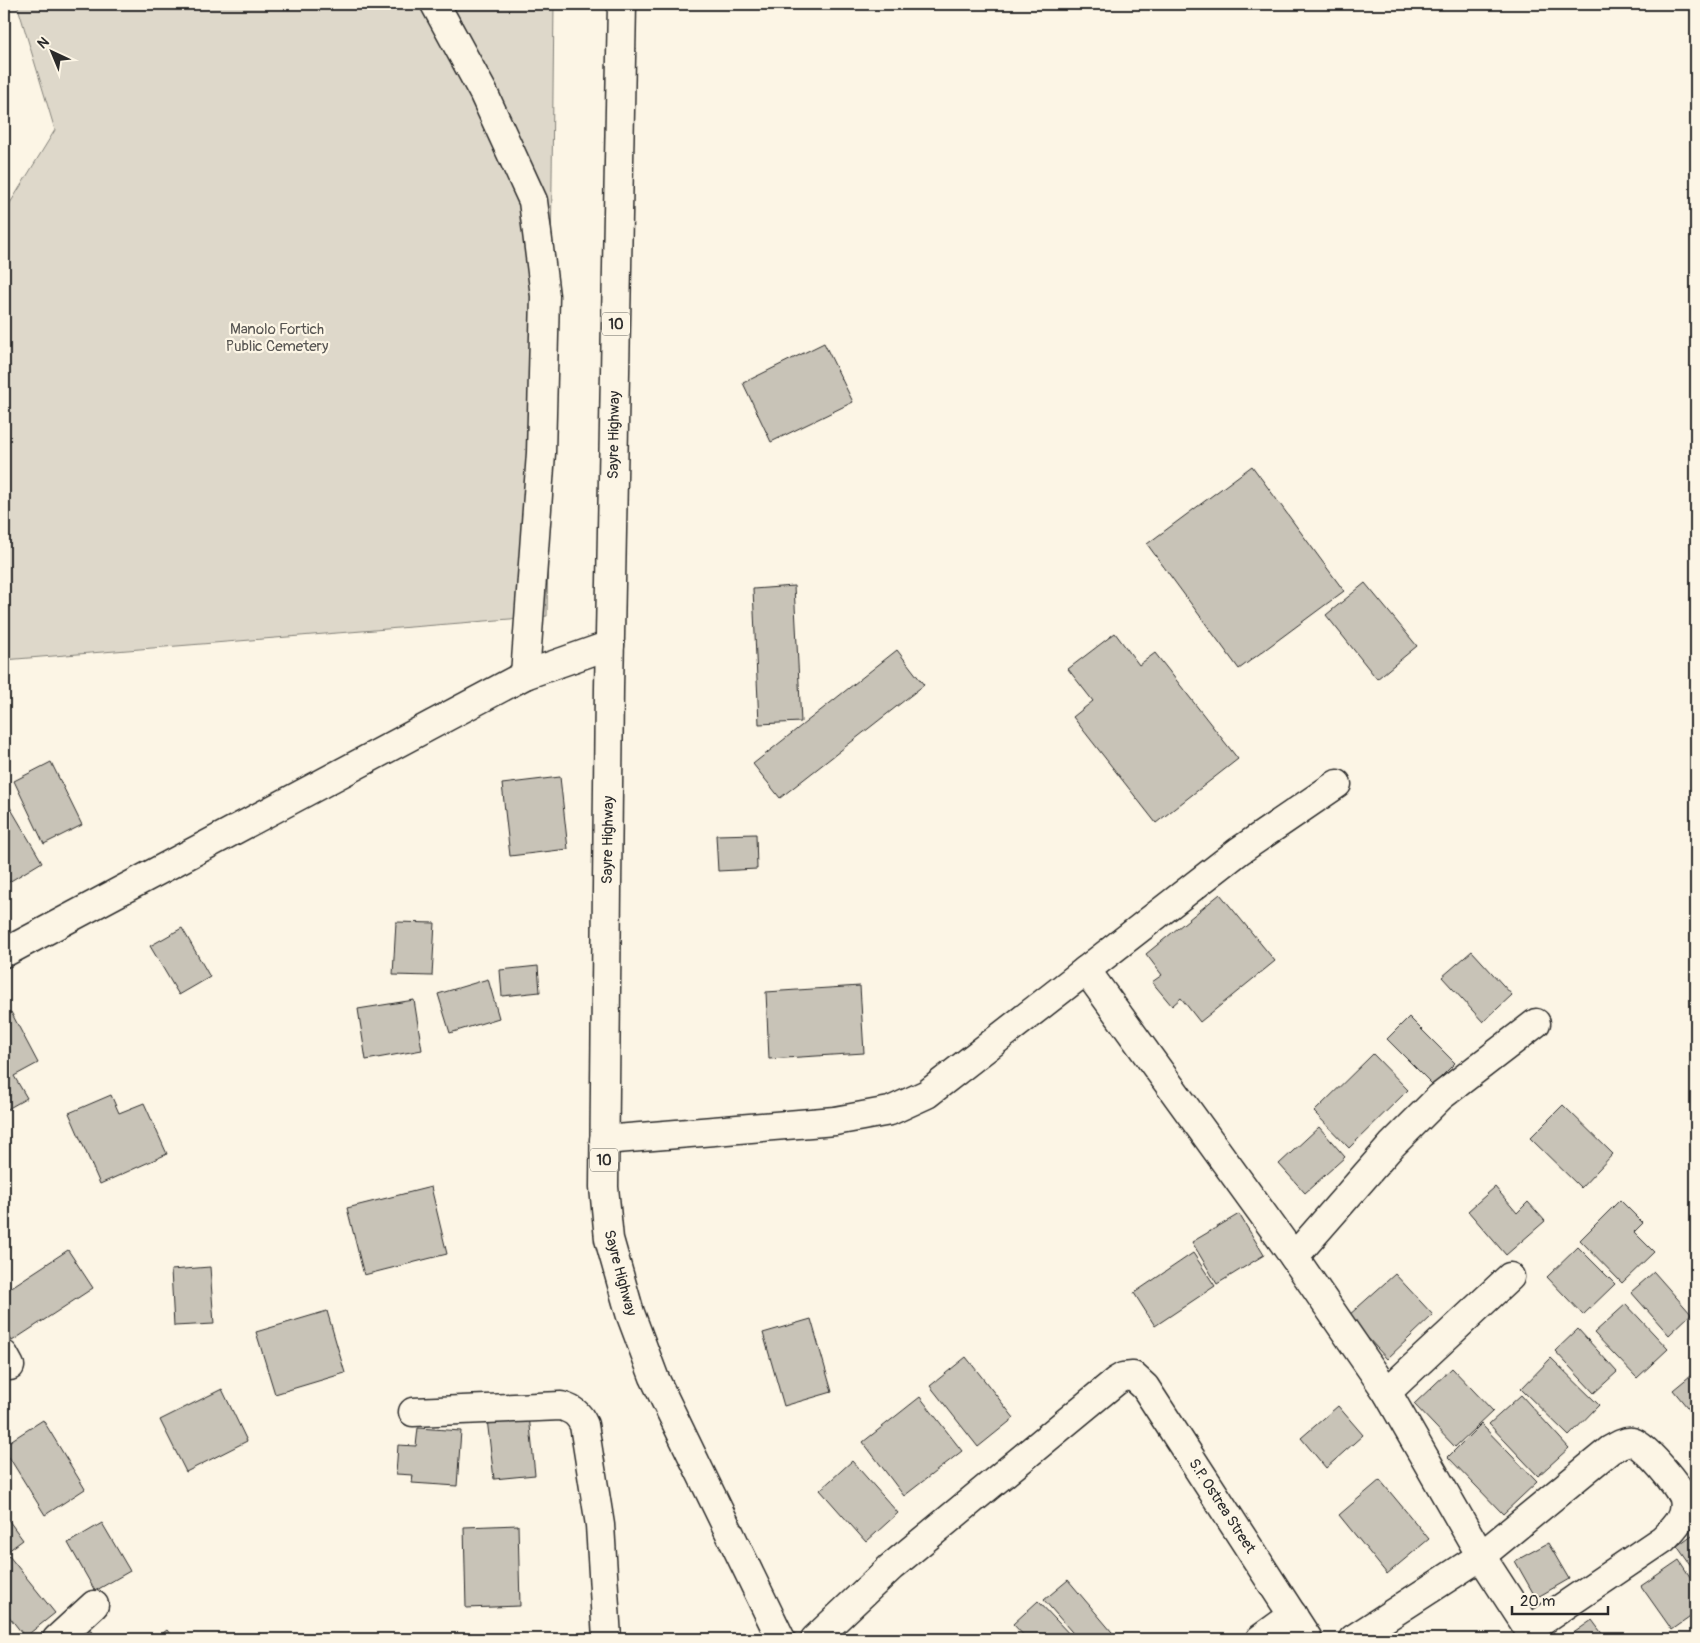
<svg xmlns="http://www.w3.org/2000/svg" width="1700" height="1643" viewBox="0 0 1700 1643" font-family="Pangolin,sans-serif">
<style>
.green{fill:#ded8ca;stroke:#84827a}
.building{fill:#c8c3b7;stroke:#2b2b2b}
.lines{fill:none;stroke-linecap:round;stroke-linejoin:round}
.minor-casing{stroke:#2b2b2b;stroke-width:31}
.highway-casing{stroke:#2b2b2b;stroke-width:31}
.minor{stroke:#fcf5e5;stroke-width:28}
.highway{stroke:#fcf5e5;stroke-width:28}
.labels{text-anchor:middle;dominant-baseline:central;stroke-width:4.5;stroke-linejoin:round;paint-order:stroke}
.shield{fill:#fcf5e5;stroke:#6a6863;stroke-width:1}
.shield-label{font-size:14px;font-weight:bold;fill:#2b2b2b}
.park-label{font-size:15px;fill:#585653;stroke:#fcf5e5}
.street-label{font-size:15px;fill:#2b2b2b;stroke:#fcf5e5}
</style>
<rect width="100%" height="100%" fill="#fcf5e5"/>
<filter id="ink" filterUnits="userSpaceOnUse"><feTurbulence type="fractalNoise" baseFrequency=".02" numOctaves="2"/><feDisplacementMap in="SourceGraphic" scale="10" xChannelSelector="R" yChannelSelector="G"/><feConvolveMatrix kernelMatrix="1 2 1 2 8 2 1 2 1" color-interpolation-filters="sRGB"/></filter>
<g filter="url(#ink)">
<!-- green -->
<polygon class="green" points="17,4 554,4 547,616 4,660 4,213 55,130"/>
<!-- building -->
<g class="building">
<polygon points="824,343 853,402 771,442 743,383"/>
<polygon points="1252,466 1344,591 1239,669 1147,544"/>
<polygon points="1365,583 1417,646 1377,679 1326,615"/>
<polygon points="794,586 801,722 759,724 753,589"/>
<polygon points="1115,633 1139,665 1155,653 1238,759 1156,823 1073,717 1093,701 1068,669"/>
<polygon points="897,650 924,685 780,798 753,764"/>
<polygon points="51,762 82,825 44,844 14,781"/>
<polygon points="560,777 568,849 510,856 502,784"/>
<polygon points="4,797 42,862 4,885"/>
<polygon points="756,834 757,869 718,871 716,835"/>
<polygon points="1220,894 1275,961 1200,1022 1181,998 1172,1006 1152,982 1162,975 1146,954"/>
<polygon points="396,922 435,923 432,976 393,975"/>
<polygon points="182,928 210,977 179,995 150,946"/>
<polygon points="1472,951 1512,995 1483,1022 1442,977"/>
<polygon points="538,966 540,992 502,996 500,970"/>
<polygon points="488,979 499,1018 450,1033 438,994"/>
<polygon points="860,986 864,1053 769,1059 766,992"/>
<polygon points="414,1000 422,1050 366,1060 358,1009"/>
<polygon points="11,1012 38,1063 14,1076 27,1098 4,1111 4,1016"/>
<polygon points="1409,1017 1455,1063 1433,1085 1387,1039"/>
<polygon points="1373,1054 1408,1090 1349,1148 1314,1112"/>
<polygon points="111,1095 119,1113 144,1103 167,1154 100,1184 69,1113"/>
<polygon points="1563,1105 1613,1154 1581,1188 1530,1138"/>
<polygon points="1319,1127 1345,1157 1305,1193 1279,1164"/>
<polygon points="431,1187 447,1254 364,1275 347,1208"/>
<polygon points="1495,1187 1517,1213 1528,1202 1545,1221 1506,1255 1468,1211"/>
<polygon points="1620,1200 1643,1223 1634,1232 1654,1252 1622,1283 1580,1240"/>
<polygon points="1239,1214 1264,1255 1217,1284 1192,1242"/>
<polygon points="1578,1247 1615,1284 1583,1315 1547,1277"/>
<polygon points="68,1250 93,1288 12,1341 4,1327 4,1292"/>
<polygon points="1193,1253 1215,1286 1155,1326 1134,1293"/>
<polygon points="210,1267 214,1324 174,1326 171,1270"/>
<polygon points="1654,1272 1691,1314 1669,1335 1631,1292"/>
<polygon points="1395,1274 1433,1315 1387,1359 1348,1316"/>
<polygon points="1626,1304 1668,1349 1637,1378 1594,1333"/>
<polygon points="327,1311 345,1373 275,1394 256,1332"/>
<polygon points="811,1319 832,1392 784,1406 763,1333"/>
<polygon points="1578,1329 1617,1372 1594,1393 1555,1351"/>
<polygon points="966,1357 1014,1418 978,1447 930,1386"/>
<polygon points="1551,1358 1599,1405 1569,1436 1521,1389"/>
<polygon points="1452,1368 1493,1411 1455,1447 1414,1404"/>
<polygon points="1696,1371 1696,1418 1673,1390"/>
<polygon points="222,1389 247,1441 186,1472 160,1420"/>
<polygon points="1521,1395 1569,1448 1538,1476 1489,1424"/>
<polygon points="920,1397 962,1451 904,1496 863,1442"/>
<polygon points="1338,1406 1363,1435 1326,1468 1301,1438"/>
<polygon points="529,1415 535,1475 494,1479 487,1419"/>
<polygon points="43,1420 85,1489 45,1515 4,1449 4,1445"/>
<polygon points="1481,1424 1537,1482 1503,1514 1448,1457"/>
<polygon points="418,1428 461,1431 457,1486 412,1483 413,1475 396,1474 398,1445 416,1446"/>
<polygon points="852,1461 898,1513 866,1542 820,1490"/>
<polygon points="1380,1480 1429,1539 1387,1574 1339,1515"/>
<polygon points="4,1514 23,1540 4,1554"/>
<polygon points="102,1523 130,1571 95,1591 68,1543"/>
<polygon points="518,1525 520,1606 466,1608 464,1527"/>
<polygon points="1696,1532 1696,1573 1677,1546"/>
<polygon points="1548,1543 1569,1579 1536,1598 1515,1561"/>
<polygon points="9,1556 55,1613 25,1637 4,1610 4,1560"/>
<polygon points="1679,1560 1696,1586 1696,1613 1672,1630 1641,1586"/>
<polygon points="1068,1580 1117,1638 1116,1639 1078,1639 1044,1600"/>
<polygon points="1038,1601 1074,1639 1027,1639 1013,1624"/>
<polygon points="1592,1620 1606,1639 1565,1639"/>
<polygon points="91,1630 98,1639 78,1639"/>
<polygon points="167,1630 174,1639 155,1639"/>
</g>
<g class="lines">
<defs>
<g id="minor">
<polyline points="435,4 483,92 533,201 545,296 541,453 525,675"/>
<polyline points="4,953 525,675 610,645"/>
<polyline points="1086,970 1294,1257 1392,1145 1440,1097 1536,1023"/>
<polyline points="604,1140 835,1121 890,1111 927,1094 1239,851 1337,784"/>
<polyline points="1294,1257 1387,1392 1481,1556 1535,1639"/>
<polyline points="4,1355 10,1366"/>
<polyline points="1387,1392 1510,1277"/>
<path d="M413 1412 561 1406C574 1410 579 1414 584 1425L600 1525 607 1639"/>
<polyline points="57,1639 94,1605"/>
<polyline points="815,1639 891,1567 1116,1381 1123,1377 1133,1376 1145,1387 1308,1639"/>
<polyline points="1260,1639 1293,1615"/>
<path d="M1353 1639 1481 1556 1610 1450C1617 1446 1625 1441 1632 1442 1643 1443 1681 1488 1683 1499 1687 1516 1673 1529 1663 1539L1529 1630"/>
</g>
<polyline id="highway" points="622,4 609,688 604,1187 609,1239 630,1313 654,1377 781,1639"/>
</defs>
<!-- minor casing -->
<use href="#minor" class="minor-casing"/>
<!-- highway casing -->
<use href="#highway" class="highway-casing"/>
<!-- minor -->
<use href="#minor" class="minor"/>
<!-- highway -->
<use href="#highway" class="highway"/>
</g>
</g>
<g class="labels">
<!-- shield labels -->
<g class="shield">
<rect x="602" y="312.5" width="28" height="23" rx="4"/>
<rect x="590" y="1148.5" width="28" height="23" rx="4"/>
</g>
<g class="shield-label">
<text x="616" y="324">10</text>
<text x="604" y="1160">10</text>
</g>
<!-- park labels -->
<g class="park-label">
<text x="277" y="329">Manolo Fortich<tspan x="277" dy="17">Public Cemetery</tspan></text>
</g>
<!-- street labels -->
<g class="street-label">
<text transform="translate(614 435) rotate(-89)">Sayre Highway</text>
<text transform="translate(608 840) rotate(-89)">Sayre Highway</text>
<text transform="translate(620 1273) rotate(75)">Sayre Highway</text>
<text transform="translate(1222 1506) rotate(57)">S.P. Ostrea Street</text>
</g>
</g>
<!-- margin -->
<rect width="1700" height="1643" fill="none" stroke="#fcf5e5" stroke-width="20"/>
<rect x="10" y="10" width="1680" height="1623" fill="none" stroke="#2b2b2b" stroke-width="2" filter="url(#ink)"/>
<!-- north arrow -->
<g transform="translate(52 52) rotate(316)" stroke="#fcf5e5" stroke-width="4" paint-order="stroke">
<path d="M0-4L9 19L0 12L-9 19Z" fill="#2b2b2b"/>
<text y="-8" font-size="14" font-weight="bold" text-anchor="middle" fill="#2b2b2b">N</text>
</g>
<!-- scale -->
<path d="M1512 1606v8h96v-8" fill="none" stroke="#2b2b2b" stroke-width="2.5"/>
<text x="1520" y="1606" font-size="15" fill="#2b2b2b" stroke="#fcf5e5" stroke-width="4" paint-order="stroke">20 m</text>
</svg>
